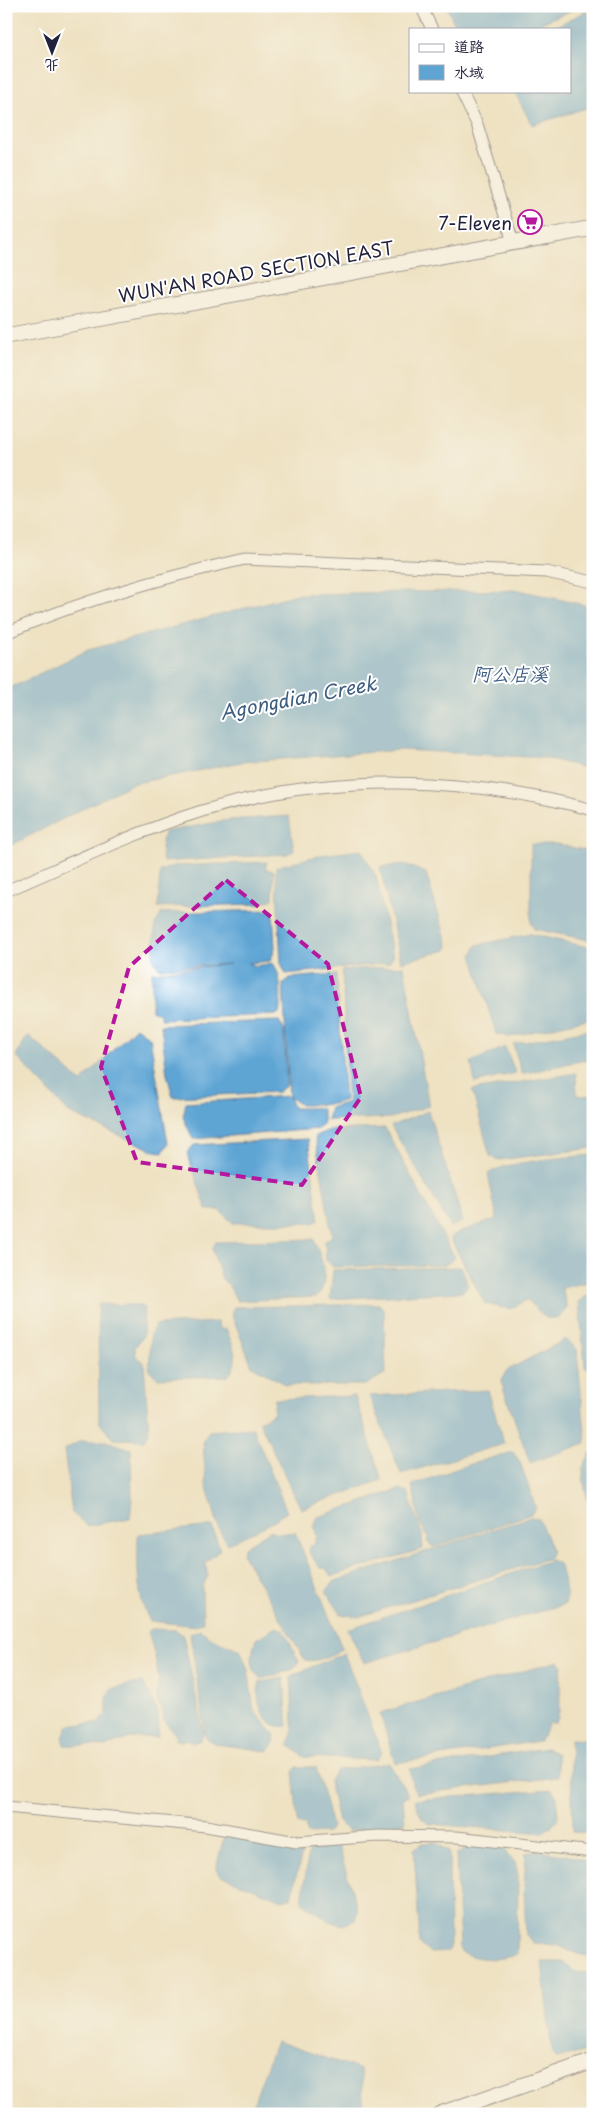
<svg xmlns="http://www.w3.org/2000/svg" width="599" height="2120" viewBox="0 0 599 2120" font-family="'Playpen Sans','LXGW WenKai TC',sans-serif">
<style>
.water{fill:#5ea5d4;stroke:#406488}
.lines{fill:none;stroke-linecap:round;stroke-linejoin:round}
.minor-casing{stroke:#413f4f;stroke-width:13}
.tertiary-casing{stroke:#413f4f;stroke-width:17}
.minor{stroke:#fff;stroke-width:11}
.tertiary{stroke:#fff;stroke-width:15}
.marked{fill:none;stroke:#b5179e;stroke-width:4;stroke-dasharray:10 6;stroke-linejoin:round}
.labels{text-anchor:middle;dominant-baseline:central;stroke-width:4;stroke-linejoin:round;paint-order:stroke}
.poi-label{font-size:18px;fill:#22223b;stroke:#fff;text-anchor:end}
.street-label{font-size:18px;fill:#22223b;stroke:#fff}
.water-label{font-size:19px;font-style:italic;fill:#3d5d80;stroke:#fff}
</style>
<rect width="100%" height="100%" fill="#fff"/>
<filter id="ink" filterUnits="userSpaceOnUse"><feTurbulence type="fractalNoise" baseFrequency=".02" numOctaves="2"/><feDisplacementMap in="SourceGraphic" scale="10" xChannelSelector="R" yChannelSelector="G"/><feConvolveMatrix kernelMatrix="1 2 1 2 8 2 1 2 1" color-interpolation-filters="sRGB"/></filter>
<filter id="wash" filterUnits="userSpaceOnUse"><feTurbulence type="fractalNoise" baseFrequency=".0096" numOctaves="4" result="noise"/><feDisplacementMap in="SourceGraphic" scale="20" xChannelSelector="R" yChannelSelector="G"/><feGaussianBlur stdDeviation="1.12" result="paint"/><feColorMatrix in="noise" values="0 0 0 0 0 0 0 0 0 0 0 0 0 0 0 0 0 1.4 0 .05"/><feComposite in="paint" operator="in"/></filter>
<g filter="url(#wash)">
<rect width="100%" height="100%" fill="#eee2c2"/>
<!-- water -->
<g class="water">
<polygon points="446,6 582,6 527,29 457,29"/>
<polygon points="587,11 593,21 593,106 532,125 514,91 570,91 570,29 550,29"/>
<polygon points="519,590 593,607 593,770 545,758 401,750 242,762 131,784 6,848 6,690 88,650 297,594"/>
<polygon points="289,816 294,851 287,854 163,862 161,847 164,832 228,820"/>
<polygon points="531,844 557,844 593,852 593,941 534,929 531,922"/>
<polygon points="361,850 376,876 393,957 389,963 286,974 281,963 276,867 320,855"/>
<polygon points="267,862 265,869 274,871 273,899 260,904 158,907 160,871 173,866"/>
<polygon points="404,864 426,873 448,945 447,950 401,962 380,867"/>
<path d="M273 910 275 948 270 961 249 963 256 966 273 963C282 976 281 996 280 1012L276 1015 161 1019 159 1012 152 1011V972L230 964 159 968 153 959 155 924 162 913Z"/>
<polygon points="530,934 593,948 593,1018 509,1037 496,1034 472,955 477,945"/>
<polygon points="404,966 429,1106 391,1118 327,1120 330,1108 348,1102 342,970"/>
<path d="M336 974 345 1100 333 1104 301 1105 289 1097 293 1108H321C324 1117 325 1122 318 1129L193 1139 183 1117 186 1103 289 1096 283 984 290 978Z"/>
<polygon points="279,1021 284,1030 287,1085 278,1092 173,1097 167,1074 161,1025"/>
<polygon points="136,1027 150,1038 168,1144 163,1152 155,1151 69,1113 16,1056 28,1035 81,1082"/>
<polygon points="593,1029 593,1058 522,1074 513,1044"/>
<polygon points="505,1047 516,1073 475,1083 471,1062"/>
<polygon points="576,1073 577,1096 593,1095 593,1148 499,1160 490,1156 472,1090"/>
<polygon points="428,1111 463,1221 451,1227 391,1126"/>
<polygon points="385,1128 455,1258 445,1265 333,1267 326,1260 325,1241 332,1236 315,1136 330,1130"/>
<polygon points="308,1139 319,1220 313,1223 233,1223 219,1210 207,1210 187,1153 194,1145"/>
<path d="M593 1155V1281L562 1288 567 1307 559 1318H546L527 1300 510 1309 485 1304 450 1238 459 1232 497 1219 488 1174C504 1161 569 1157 593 1155Z"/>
<path d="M314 1239C321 1258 331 1279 317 1297L237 1301 229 1286 222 1279 212 1249 216 1242Z"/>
<polygon points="462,1267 468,1286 462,1292 330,1299 333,1270"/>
<polygon points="590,1293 593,1293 593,1374 585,1367 579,1302"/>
<polygon points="98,1304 139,1305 144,1308 143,1337 135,1347 136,1356 144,1362 149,1433 144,1440 113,1439 99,1422"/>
<polygon points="379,1304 384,1309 386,1373 366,1385 286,1385 252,1366 231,1313 234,1307"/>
<path d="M217 1322 220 1330 226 1328C232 1345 242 1361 228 1376L157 1378 149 1370 151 1334 155 1325Z"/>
<polygon points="566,1339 577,1349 586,1443 530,1463 501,1382 506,1371"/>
<polygon points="488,1390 504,1444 401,1474 369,1396"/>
<polygon points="355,1396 382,1480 301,1509 259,1421 273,1414 275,1399"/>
<polygon points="253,1428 287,1512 267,1525 228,1544 220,1532 206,1484 203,1441 209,1431"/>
<polygon points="80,1441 106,1441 131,1449 132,1501 130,1518 87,1526 72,1513 64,1450"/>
<polygon points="513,1452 520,1462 536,1508 531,1514 433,1547 427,1542 428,1538 420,1523 412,1485 470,1464"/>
<polygon points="591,1452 593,1452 593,1523 583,1480 583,1467"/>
<polygon points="400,1489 408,1492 422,1534 423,1549 332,1576 325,1568 320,1568 309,1552 309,1547 313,1545 317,1537 314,1524 318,1517"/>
<polygon points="531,1517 539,1519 552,1550 549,1558 358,1617 341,1614 326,1591 335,1581"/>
<path d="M212 1526 220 1550 205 1563 208 1576 202 1587 203 1622 196 1626 150 1621C135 1595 138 1562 138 1534Z"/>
<path d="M271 1530 278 1534 295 1532 342 1648C333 1655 317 1663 305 1660L242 1553 244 1547Z"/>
<polygon points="551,1560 560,1565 567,1597 565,1604 364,1663 348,1629"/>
<path d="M276 1627 284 1630 299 1662 292 1670 261 1679C249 1668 251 1654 256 1639Z"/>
<path d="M152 1629 176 1630 183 1635 204 1734 201 1740 192 1743 187 1739 184 1741 175 1740 176 1735 163 1720V1710C152 1700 160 1686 158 1675 157 1661 152 1646 148 1631Z"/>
<polygon points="200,1630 214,1639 240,1650 248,1669 254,1711 275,1735 274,1745 267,1751 215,1744 206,1738 190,1634"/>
<polygon points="344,1653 382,1753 376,1760 304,1757 289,1745 293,1728 291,1676"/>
<path d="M558 1661 562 1666C558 1684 563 1706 556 1723H549L540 1741 395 1763 380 1713Z"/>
<path d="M284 1678 288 1726C284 1726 279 1727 275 1725 260 1719 255 1696 260 1682Z"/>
<path d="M142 1682C154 1696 161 1719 158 1737L131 1738 107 1746 64 1745 63 1737 68 1726 99 1722 107 1714V1697L111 1689Z"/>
<polygon points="570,1739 593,1740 593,1847 590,1847 587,1833 573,1832"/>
<polygon points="547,1748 557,1754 558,1777 417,1794 412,1785 410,1769"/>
<polygon points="389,1763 409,1796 403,1798 405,1823 348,1831 338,1822 329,1781 337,1770"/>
<polygon points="297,1767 316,1767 332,1826 327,1833 308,1834 305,1825 298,1824 293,1772"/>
<polygon points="552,1789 557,1797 558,1821 542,1833 430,1824 422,1819 414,1800"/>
<polygon points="225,1833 296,1845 302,1853 291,1898 282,1900 221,1876 216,1869"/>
<polygon points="436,1842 449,1852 450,1949 447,1952 430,1953 420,1945 414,1849 423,1843"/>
<path d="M465 1843 505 1848 508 1856 515 1862 518 1875 517 1955C499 1960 476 1961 460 1951L456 1854 463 1851Z"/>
<polygon points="338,1845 358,1911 355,1920 343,1925 330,1921 302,1902 309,1849"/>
<path d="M537 1850C557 1856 576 1853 592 1866L593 1957 577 1954 557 1945 533 1943 526 1936 524 1891 526 1853Z"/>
<polygon points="542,1962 565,1962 575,1972 593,1973 593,2049 557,2059 552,2054"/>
<polygon points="276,2041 361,2070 364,2114 267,2114 252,2107"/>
</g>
</g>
<g filter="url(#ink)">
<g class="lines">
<defs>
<g id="minor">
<polyline points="421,6 432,29"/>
<polyline points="461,91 477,124 513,242"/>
<path d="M6 633C83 600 164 577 245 559L546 572 593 582"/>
<path d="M6 891C71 863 135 832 202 811 328 772 466 776 593 810"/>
<polyline points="6,1807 206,1826 297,1842 378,1836 457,1837 593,1852"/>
</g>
<g id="tertiary">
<polyline points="6,336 593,228"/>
<polyline points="440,2114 593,2061"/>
</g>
</defs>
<!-- minor casing -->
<use href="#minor" class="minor-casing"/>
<!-- tertiary casing -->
<use href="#tertiary" class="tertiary-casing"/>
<!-- minor -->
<use href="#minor" class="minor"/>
<!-- tertiary -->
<use href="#tertiary" class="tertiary"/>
</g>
</g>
<!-- marked area -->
<path d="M0 0H599V2120H0ZM226 880 328 964 361 1097 302 1185 137 1162 101 1067 129 967Z" fill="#eee2c2" fill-opacity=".55" fill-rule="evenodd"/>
<path class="marked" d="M226 880 328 964 361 1097 302 1185 137 1162 101 1067 129 967Z"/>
<!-- icons -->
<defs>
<symbol id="supermarket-ring" viewBox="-11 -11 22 22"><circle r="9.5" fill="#fff" stroke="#b5179e" stroke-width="1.5"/><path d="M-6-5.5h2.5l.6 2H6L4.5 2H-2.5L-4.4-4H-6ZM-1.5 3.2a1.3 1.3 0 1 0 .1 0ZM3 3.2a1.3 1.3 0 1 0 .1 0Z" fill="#b5179e"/></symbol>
</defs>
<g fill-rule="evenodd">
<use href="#supermarket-ring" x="516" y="208" width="28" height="28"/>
</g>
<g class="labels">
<!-- poi labels -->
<g class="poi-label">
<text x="512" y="222">7-Eleven</text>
</g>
<!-- street labels -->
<g class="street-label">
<text transform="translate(256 271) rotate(-10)">WUN'AN ROAD SECTION EAST</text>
</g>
<!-- water labels -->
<g class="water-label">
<text x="510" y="673">阿公店溪</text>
<text transform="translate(298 697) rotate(-11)">Agongdian Creek</text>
</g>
</g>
<!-- margin -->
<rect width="599" height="2120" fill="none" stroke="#fff" stroke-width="25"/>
<!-- legend -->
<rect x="409" y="28" width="162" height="65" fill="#ffffff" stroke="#a7a7b1"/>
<rect x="419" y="44" width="25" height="8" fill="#ffffff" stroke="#a7a7b1"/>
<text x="454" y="52" font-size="15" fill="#22223b">道路</text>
<rect x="419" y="65" width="25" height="15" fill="#5ea5d4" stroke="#a7a7b1"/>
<text x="454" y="78" font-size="15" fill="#22223b">水域</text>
<!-- north arrow -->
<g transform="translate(52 52) rotate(180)" stroke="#ffffff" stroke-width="4" paint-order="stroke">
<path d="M0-4L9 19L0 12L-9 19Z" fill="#22223b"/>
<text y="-8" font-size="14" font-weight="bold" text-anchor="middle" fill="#22223b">北</text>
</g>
</svg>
